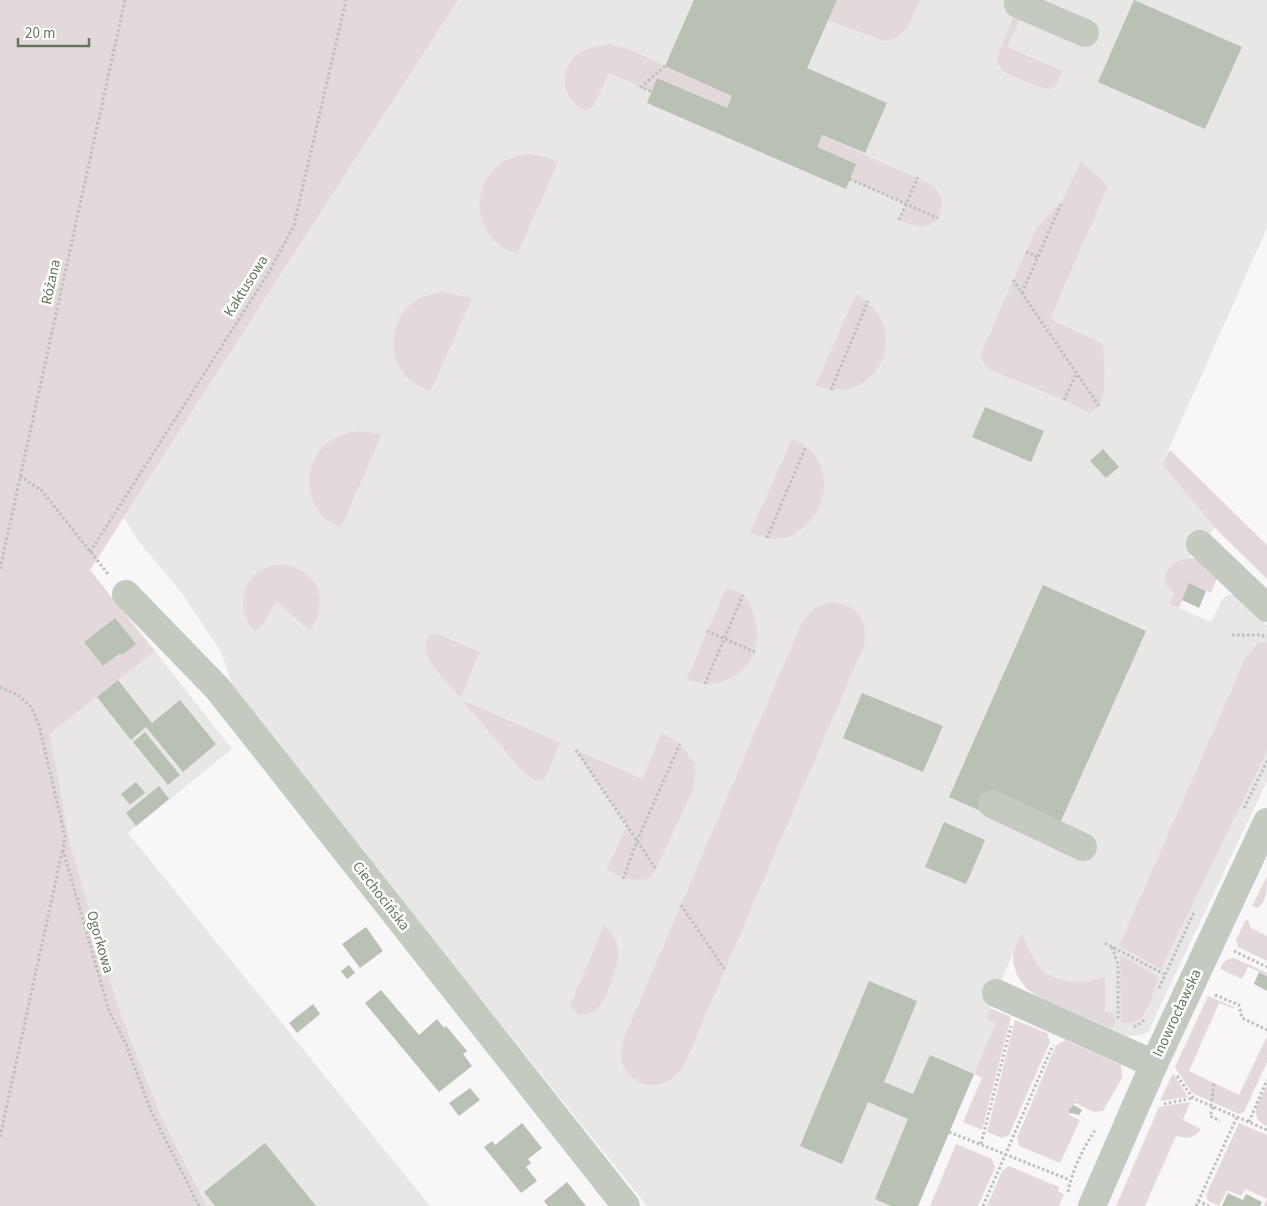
<svg xmlns="http://www.w3.org/2000/svg" width="1267" height="1206" viewBox="0 0 1267 1206" font-family="'Source Sans 3',sans-serif">
<style>
.built{fill:#e8e7e6}
.green{fill:#e3d9da}
.building{fill:#b8c1b3}
.lines{fill:none;stroke-linecap:round;stroke-linejoin:round}
.path{stroke:#bbc0b9;stroke-width:3;stroke-dasharray:2.5 2.5;stroke-linecap:butt}
.minor{stroke:#c4cac0;stroke-width:28}
.labels{text-anchor:middle;dominant-baseline:central;stroke-width:5;stroke-linejoin:round;paint-order:stroke}
.street-label{font-size:15px;fill:#627858;stroke:#fff}
</style>
<rect width="100%" height="100%" fill="#f9f6f8"/>
<!-- built -->
<g class="built">
<polygon points="458,0 1267,0 1267,228 1162,464 1215,527 1191,553 1169,604 1211,622 1223,598 1228,595 1237,595 1241,597 1267,625 1267,781 1148,1032 1141,1035 1127,1036 1033,994 1026,988 1017,975 1013,961 1013,953 986,1018 996,1023 918,1206 647,1206 236,695 221,652 181,592 137,539 124,518"/>
<polygon points="155,651 232,749 128,833 430,1206 207,1206 161,1116 119,1009 70,844 50,734"/>
</g>
<!-- green -->
<g class="green">
<polygon points="0,0 458,0 90,570 155,651 50,734 70,844 119,1009 161,1116 207,1206 0,1206"/>
<polygon points="837,0 920,0 908,27 897,38 884,41 828,20"/>
<polygon points="1015,13 1023,13 1007,47 1063,71 1056,86 1051,89 1039,87 1004,72 997,63 999,53"/>
<path d="M609 44 626 48 930 184C935 188 939 192 941 199 945 210 937 224 925 226 917 228 907 223 899 220L906 204 609 73 593 107 585 110C562 101 557 73 576 56 584 48 598 46 609 44Z"/>
<path d="M528 154 545 157 558 162 517 254C511 251 502 248 497 243 474 224 474 187 496 167 505 159 516 156 528 154Z"/>
<path d="M1081 161C1091 169 1098 178 1108 186L1050 319 1103 344C1103 363 1111 405 1089 413L1064 400 990 370 982 360 981 354 1034 233C1042 221 1049 211 1061 204Z"/>
<path d="M442 292 472 298 430 392C424 388 416 385 410 380 388 361 388 324 410 305 419 297 430 294 442 292Z"/>
<path d="M856 294C884 311 897 343 875 372 869 379 859 387 850 389 838 391 827 389 815 386Z"/>
<path d="M358 431 382 434 341 528C336 525 331 523 327 520 304 501 304 463 326 444 335 436 346 433 358 431Z"/>
<path d="M792 439C802 444 810 448 816 457 833 483 822 516 798 531 795 533 791 536 788 537 775 541 762 537 750 533Z"/>
<polygon points="1170,450 1267,545 1267,579 1219,532 1162,464"/>
<path d="M1190 558H1198L1217 578 1211 593 1189 583 1179 608 1169 604 1174 593 1166 585C1162 567 1174 561 1190 558Z"/>
<path d="M287 565C321 573 328 604 310 631L276 601 263 625 255 630 251 628C238 606 240 579 267 567 273 565 280 565 287 565Z"/>
<path d="M727 587C732 589 740 592 744 596 748 600 751 607 753 613 763 640 755 668 727 680 714 686 700 683 686 680Z"/>
<path d="M831 602C857 605 868 619 864 645L685 1063C662 1106 608 1080 624 1038L803 620C811 610 818 605 831 602Z"/>
<path d="M431 634H438L480 652 460 699 560 743 544 780C536 783 531 778 524 773L430 663 425 650 427 640Z"/>
<polygon points="1267,642 1267,751 1161,969 1119,946 1246,657 1258,643"/>
<path d="M662 733 680 744 695 763 694 787 656 869 648 879C629 881 623 879 607 869L627 825 576 750 642 779Z"/>
<path d="M1267 876C1267 887 1267 901 1258 908L1252 906Z"/>
<polygon points="1246,919 1249,922 1251,928 1267,936 1267,961 1238,947 1236,940"/>
<path d="M604 925C609 931 615 936 617 944 622 959 608 1002 594 1012 590 1014 584 1015 579 1015L570 1006Z"/>
<path d="M1022 933C1027 945 1032 958 1040 968 1055 984 1087 986 1105 976V1012H1114L1115 1023 1112 1029 1041 998 1026 988 1017 975 1013 961 1014 951Z"/>
<path d="M1120 955 1159 977C1155 988 1148 1011 1140 1019 1136 1023 1127 1023 1121 1023Z"/>
<path d="M1234 958 1267 973V975L1248 967 1242 979 1220 969C1224 961 1225 959 1234 958Z"/>
<polygon points="1208,996 1236,1008 1232,1008 1219,1003 1189,1071 1239,1095 1267,1036 1267,1062 1244,1112 1239,1114 1192,1093 1175,1067"/>
<polygon points="990,1008 1011,1017 982,1130 963,1122 982,1078 974,1074 996,1023 986,1019"/>
<polygon points="1015,1020 1047,1033 1050,1042 1009,1135 1002,1138 987,1132"/>
<polygon points="1065,1040 1121,1065 1122,1078 1103,1111 1094,1112 1075,1103 1069,1115 1080,1120 1060,1163 1019,1146 1017,1138 1056,1045"/>
<polygon points="1173,1073 1188,1097 1160,1101"/>
<path d="M1267 1085V1126C1246 1117 1260 1101 1267 1085Z"/>
<path d="M1190 1102 1183 1120 1201 1129C1194 1139 1188 1139 1176 1136L1145 1206H1116L1159 1107Z"/>
<polygon points="1239,1123 1267,1135 1267,1206 1264,1206 1267,1199 1246,1189 1241,1196 1227,1190 1219,1206 1208,1201 1206,1195"/>
<polygon points="956,1144 992,1159 995,1168 978,1206 930,1206"/>
<polygon points="1009,1166 1059,1187 1058,1191 1064,1194 1059,1206 987,1206 1002,1171"/>
</g>
<!-- building -->
<g class="building">
<polygon points="694,0 837,0 807,68 887,103 865,153 822,135 817,147 856,164 846,189 647,103 657,78 727,108 732,96 665,66"/>
<polygon points="1134,0 1242,47 1205,129 1098,82"/>
<polygon points="985,407 1044,431 1031,462 972,437"/>
<polygon points="1103,449 1119,467 1106,478 1090,461"/>
<polygon points="1189,583 1206,591 1199,608 1182,600"/>
<polygon points="1043,585 1146,631 1061,821 983,812 949,797"/>
<polygon points="115,618 136,644 122,655 120,653 103,666 84,642"/>
<polygon points="118,680 152,723 180,700 216,744 183,772 146,727 131,740 97,697"/>
<polygon points="862,693 943,726 923,772 843,738"/>
<polygon points="145,732 180,775 168,785 133,742"/>
<polygon points="136,782 145,793 130,805 121,794"/>
<polygon points="159,786 169,799 136,826 126,813"/>
<polygon points="944,822 985,840 966,884 925,867"/>
<polygon points="366,927 383,951 360,968 342,944"/>
<polygon points="349,965 355,973 347,979 341,971"/>
<polygon points="1259,972 1267,976 1267,991 1254,984"/>
<polygon points="869,981 917,1001 884,1082 913,1094 930,1055 974,1074 918,1206 891,1206 875,1199 908,1119 868,1102 842,1164 800,1146"/>
<polygon points="381,990 419,1035 437,1019 444,1028 446,1026 467,1051 463,1054 472,1066 439,1092 365,1003"/>
<polygon points="313,1004 320,1014 297,1033 289,1023"/>
<polygon points="470,1088 480,1100 459,1116 449,1103"/>
<polygon points="1074,1105 1082,1110 1079,1115 1070,1113 1069,1110"/>
<polygon points="522,1123 542,1148 528,1159 531,1163 526,1167 537,1181 521,1193 484,1147 492,1141 495,1145"/>
<polygon points="265,1143 316,1206 215,1206 204,1192"/>
<polygon points="567,1182 586,1206 548,1206 544,1201"/>
<polygon points="1228,1193 1243,1200 1246,1194 1262,1202 1260,1206 1222,1206"/>
</g>
<g class="lines">
<!-- path -->
<g class="path">
<polyline points="665,66 641,87 938,218"/>
<polyline points="899,220 918,177"/>
<polyline points="1026,252 1038,257"/>
<polyline points="1013,280 1099,406"/>
<polyline points="1022,293 1061,204"/>
<polyline points="831,390 868,301"/>
<polyline points="1064,400 1076,374"/>
<polyline points="20,476 42,491 109,575"/>
<polyline points="767,538 806,446"/>
<polyline points="90,552 268,274 294,225 346,0"/>
<polyline points="0,569 125,0"/>
<polyline points="707,631 755,652"/>
<polyline points="1232,635 1260,635 1267,637"/>
<polyline points="705,684 743,595"/>
<polyline points="0,687 18,695 31,707 39,725 65,836 63,850 109,1011 126,1044 151,1111 199,1206"/>
<polyline points="576,750 656,869"/>
<polyline points="1244,808 1267,761"/>
<polyline points="623,879 637,841 680,744"/>
<polyline points="681,905 725,970"/>
<polyline points="1105,943 1164,974"/>
<polyline points="1112,947 1118,964 1118,1020"/>
<polyline points="1234,951 1267,967"/>
<polyline points="1159,988 1194,912"/>
<polyline points="1215,995 1239,1005 1242,1018 1267,1030"/>
<polyline points="1134,1027 1141,1023 1145,1019"/>
<polyline points="1177,1076 1193,1098 1267,1130"/>
<polyline points="1164,1104 1193,1098"/>
<polyline points="1211,1106 1214,1082"/>
<polyline points="1213,1107 1210,1116 1220,1121"/>
<polyline points="1249,1122 1267,1080"/>
<polyline points="949,1132 1070,1180"/>
<polyline points="0,1137 62,852"/>
<polyline points="981,1144 1011,1026"/>
<path d="M1068 1192C1072 1170 1083 1149 1095 1130"/>
<polyline points="1198,1201 1209,1206"/>
<polyline points="983,1206 1053,1045"/>
<polyline points="1196,1206 1237,1117"/>
</g>
<!-- minor -->
<g class="minor">
<polyline points="1018,4 1085,33"/>
<polyline points="1200,544 1267,608"/>
<polyline points="126,594 218,689 626,1206"/>
<polyline points="992,804 1083,847"/>
<polyline points="996,993 1154,1064"/>
<polyline points="1092,1206 1154,1064 1267,822"/>
</g>
</g>
<g class="labels">
<!-- street labels -->
<g class="street-label">
<text transform="translate(51 282) rotate(-78)">Różana</text>
<text transform="translate(246 286) rotate(-58)">Kaktusowa</text>
<text transform="translate(381 896) rotate(52)">Ciechocińska</text>
<text transform="translate(100 942) rotate(74)">Ogorkowa</text>
<text transform="translate(1177 1013) rotate(-65)">Inowrocławska</text>
</g>
</g>
<!-- scale -->
<path d="M18 38v8h71v-8" fill="none" stroke="#627858" stroke-width="2.5"/>
<text x="25" y="38" font-size="15" fill="#627858" stroke="#ffffff" stroke-width="4" paint-order="stroke">20 m</text>
</svg>
